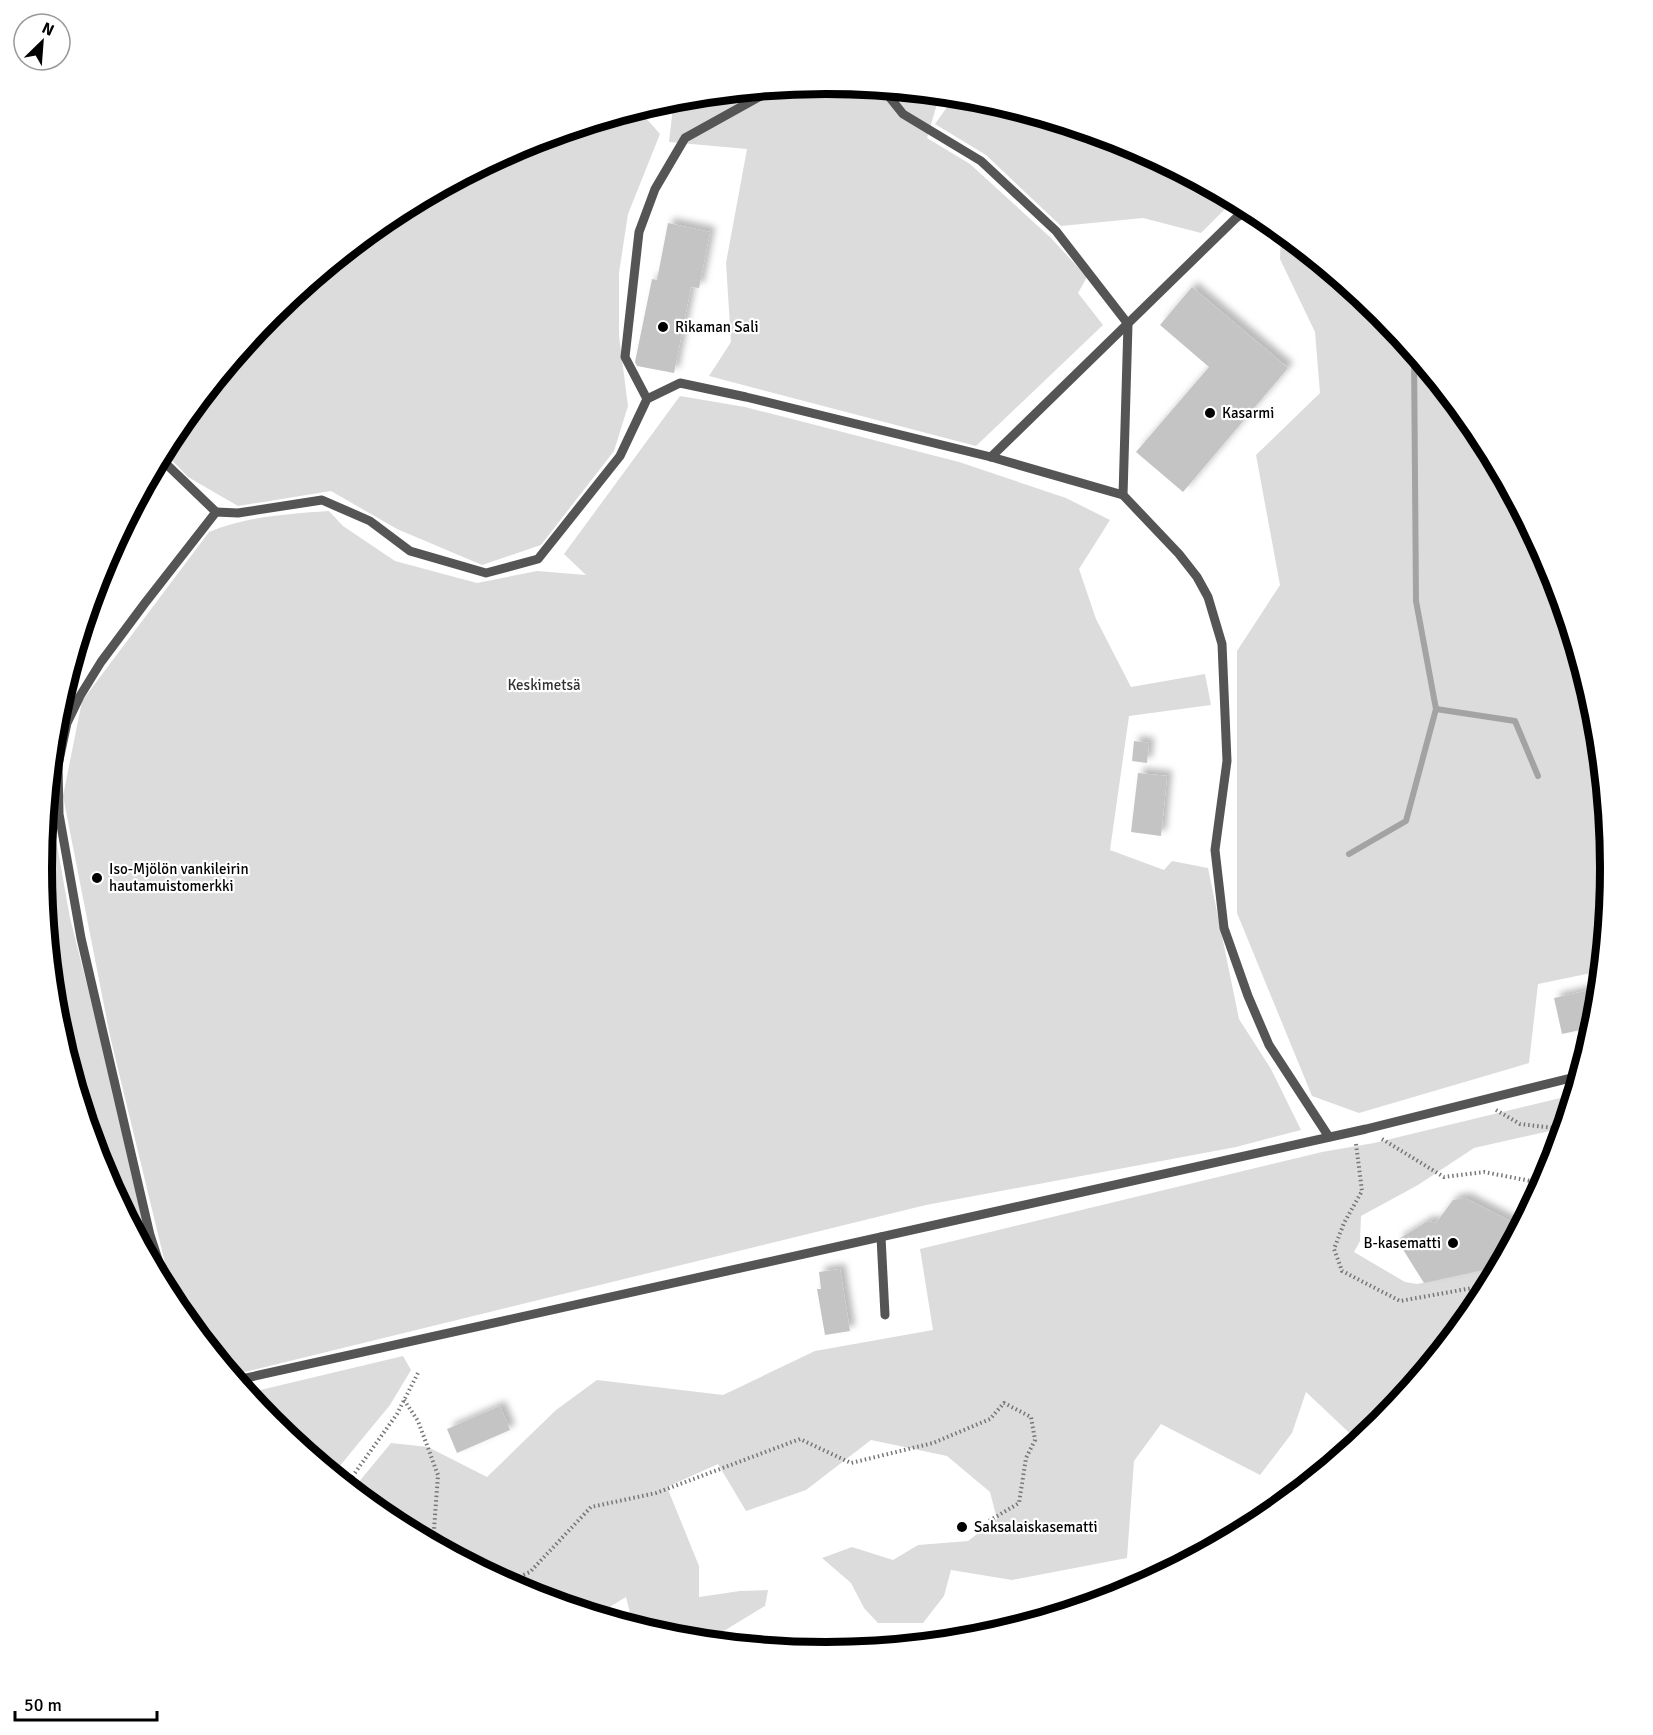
<svg xmlns="http://www.w3.org/2000/svg" width="1653" height="1735" viewBox="0 0 1653 1735" font-family="Signika,sans-serif">
<style>
.green{fill:#dcdcdc}
.lines{fill:none;stroke-linecap:round;stroke-linejoin:round}
.stream{stroke:#a3a3a3;stroke-width:6}
.building{fill:#c4c4c4;filter:url(#shadow)}
.path{stroke:#777;stroke-width:4;stroke-dasharray:1.5 3;stroke-linecap:butt}
.lane{stroke:#555;stroke-width:9}
.poi-dot{fill:#000;stroke:#fff;stroke-width:2}
.labels{text-anchor:middle;dominant-baseline:central;stroke-width:4.5;stroke-linejoin:round;paint-order:stroke}
.poi-label{font-size:15px;fill:#000;stroke:#fff;text-anchor:start}
.park-label{font-size:15px;fill:#333;stroke:#fff}
.rim{fill:none;stroke:#000;stroke-width:8}
</style>
<defs>
<filter id="shadow"><feDropShadow dx="5.5" dy="-5.5" stdDeviation="3" flood-color="#0004"/></filter>
</defs>
<rect width="100%" height="100%" fill="#fff"/>
<!-- green -->
<g class="green">
<polygon points="827,83 940,94 927,138 970,164 1051,238 1087,277 1078,293 1103,325 976,446 709,376 731,342 726,263 747,149 669,142 674,98"/>
<polygon points="955,96 980,98 1127,143 1237,201 1227,207 1201,233 1143,218 1061,226 986,155 935,124"/>
<polygon points="643,107 645,117 660,134 628,214 619,273 619,336 628,406 614,451 541,545 482,565 397,529 331,491 238,506 188,477 164,452 174,431 272,313 391,215 527,143"/>
<polygon points="1281,231 1381,313 1479,432 1551,568 1596,715 1611,868 1601,971 1538,984 1529,1063 1359,1113 1312,1096 1237,913 1237,651 1280,585 1256,455 1320,393 1315,332 1280,259"/>
<path d="M680 396 745 407 959 462 1066 498 1110 520 1079 569 1096 619 1131 687 1205 674 1211 705 1129 716 1110 850 1164 870 1172 861 1208 868 1239 1019 1271 1069 1301 1130 1236 1147 926 1205 245 1372 235 1368 172 1292 110 1036 63 796 82 701 209 532C247 516 289 514 329 511L343 526 395 561 477 583 537 571 586 575 564 554Z"/>
<polygon points="63,695 69,702 54,749 57,714"/>
<polygon points="52,817 70,918 162,1280 102,1167 57,1020 42,868 47,818"/>
<polygon points="1573,1095 1563,1128 1474,1148 1418,1185 1361,1216 1360,1241 1354,1252 1405,1282 1417,1284 1498,1267 1479,1304 1381,1422 1358,1441 1306,1392 1292,1433 1260,1475 1161,1424 1134,1461 1127,1558 1012,1580 951,1570 944,1596 923,1623 878,1623 864,1608 851,1583 822,1558 852,1547 893,1560 918,1545 968,1541 997,1519 990,1492 947,1456 871,1440 806,1490 746,1511 718,1464 667,1487 699,1566 699,1597 740,1591 768,1590 765,1606 709,1640 673,1637 633,1625 626,1597 598,1614 526,1592 390,1520 353,1489 391,1443 428,1447 487,1477 556,1410 597,1380 723,1395 815,1351 933,1330 920,1249 1322,1152 1374,1143"/>
<polygon points="403,1356 411,1370 390,1405 334,1473 272,1422 248,1393"/>
</g>
<g class="lines">
<!-- stream -->
<g class="stream">
<polyline points="1436,709 1515,721 1538,776"/>
<polyline points="1349,854 1406,821 1436,709 1416,601 1414,353"/>
</g>
</g>
<!-- building -->
<g class="building">
<polygon points="668,223 710,232 699,288 691,287 674,373 637,366 635,362 652,279 657,280"/>
<polygon points="1192,287 1288,368 1183,492 1136,452 1209,367 1160,325"/>
<polygon points="1134,741 1149,743 1147,763 1132,761"/>
<polygon points="1138,773 1167,776 1161,836 1131,832"/>
<polygon points="1599,988 1594,1027 1562,1034 1554,998"/>
<polygon points="1465,1198 1520,1226 1498,1267 1424,1283 1397,1240 1428,1221 1436,1223 1453,1200"/>
<polygon points="840,1269 850,1331 825,1335 817,1289 821,1289 819,1272"/>
<polygon points="500,1406 510,1430 457,1453 447,1429"/>
</g>
<g class="lines">
<!-- path -->
<g class="path">
<polyline points="1496,1110 1520,1124 1563,1129"/>
<polyline points="1382,1139 1444,1177 1484,1172 1536,1182 1546,1178"/>
<polyline points="1356,1144 1362,1191 1344,1223 1334,1249 1342,1271 1400,1301 1489,1285"/>
<polyline points="404,1400 418,1421 438,1475 433,1543"/>
<polyline points="347,1484 397,1414 419,1371"/>
<polyline points="507,1582 530,1572 591,1507 656,1493 800,1439 851,1463 933,1443 990,1419 1004,1403 1031,1417 1035,1440 1026,1458 1019,1503 989,1521"/>
</g>
<!-- lane -->
<g class="lane">
<polyline points="883,89 903,114 981,161 1056,231 1128,324 1123,495 1179,554 1197,577 1208,597 1222,644 1227,761 1215,850 1224,928 1248,996 1269,1045 1329,1137"/>
<polyline points="647,399 625,357 639,232 655,189 685,138 775,88"/>
<polyline points="991,457 1236,218 1251,209"/>
<polyline points="160,458 216,512"/>
<polyline points="881,1237 885,1315"/>
<polyline points="170,1296 150,1235 81,938 59,814 58,765 67,723 80,696 101,662 145,603 216,512 238,513 322,500 370,521 410,551 486,573 538,559 620,456 647,399 680,383 746,397 991,457 1123,495"/>
<polyline points="171,1298 195,1329"/>
<polyline points="227,1368 237,1380"/>
<polyline points="237,1380 1366,1129 1579,1076"/>
</g>
</g>
<!-- markers -->
<g class="poi-dot">
<circle cx="663" cy="327" r="6"/>
<circle cx="1210" cy="413" r="6"/>
<circle cx="97" cy="878" r="6"/>
<circle cx="1453" cy="1243" r="6"/>
<circle cx="962" cy="1527" r="6"/>
</g>
<g class="labels">
<!-- poi labels -->
<g class="poi-label">
<text x="675" y="327">Rikaman Sali</text>
<text x="1222" y="413">Kasarmi</text>
<text x="109" y="869">Iso-Mjölön vankileirin<tspan x="109" dy="17">hautamuistomerkki</tspan></text>
<text x="1441" y="1243" text-anchor="end">B-kasematti</text>
<text x="974" y="1527">Saksalaiskasematti</text>
</g>
<!-- park labels -->
<g class="park-label">
<text x="544" y="685">Keskimetsä</text>
</g>
</g>
<!-- crop -->
<path d="M0 0H1653V1735H0ZM52 868a774 774 0 1 1 1548 0a774 774 0 1 1-1548 0Z" fill="#fff" fill-rule="evenodd"/>
<path class="rim" d="M52 868a774 774 0 1 1 1548 0a774 774 0 1 1-1548 0Z"/>
<!-- north arrow -->
<g transform="translate(42 42) rotate(25)"><circle r="28" fill="#ffffff" stroke="#999999" stroke-width="1.5"/>
<path d="M0-4.5L10 22L0 15L-10 22Z" fill="#000000"/>
<text y="-9" font-size="16" font-weight="bold" text-anchor="middle" fill="#000000">N</text>
</g>
<!-- scale -->
<path d="M15 1711v9h142v-9" fill="none" stroke="#000000" stroke-width="3"/>
<text x="24" y="1711" font-size="18" fill="#000000" stroke="#ffffff" stroke-width="4.5" paint-order="stroke">50 m</text>
</svg>
